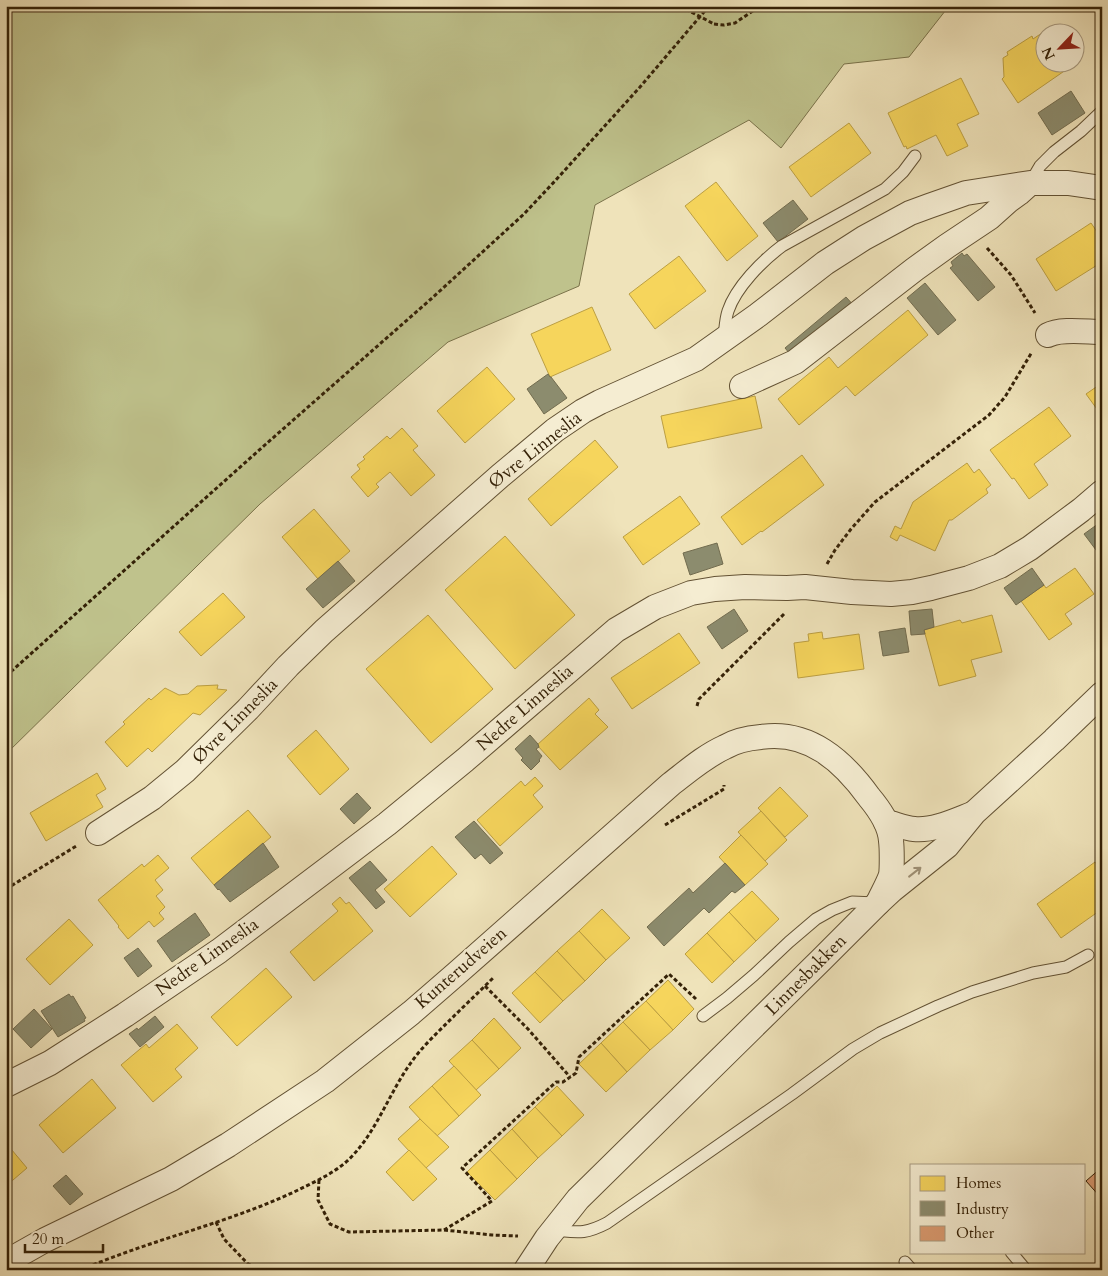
<svg xmlns="http://www.w3.org/2000/svg" width="1108" height="1276" viewBox="0 0 1108 1276" font-family="Cardo,serif">
<style>
.green{fill:#bfc28c;stroke:#7a724a}
.homes{fill:#f6d55c;stroke:#bc9f42}
.industry{fill:#8c8c6e;stroke:#726c4f}
.building{fill:#db9b71;stroke:#342107}
.lines{fill:none;stroke-linecap:round;stroke-linejoin:round}
.service-casing{stroke:#635234;stroke-width:13}
.minor-casing{stroke:#635234;stroke-width:26}
.path{stroke:#342107;stroke-width:3;stroke-dasharray:4 2.5;stroke-linecap:butt}
.service{stroke:#f5edd2;stroke-width:11}
.minor{stroke:#f5edd2;stroke-width:24}
.path-bridge{stroke:#342107;stroke-width:3;stroke-dasharray:4 2.5;stroke-linecap:butt}
.oneway{stroke:#9e9177}
.labels{text-anchor:middle;dominant-baseline:central;stroke-width:5;stroke-linejoin:round;paint-order:stroke}
.street-label{font-size:18px;fill:#342107;stroke:#f5edd2}
</style>
<rect width="100%" height="100%" fill="#efe3ba"/>
<filter id="stains"><feTurbulence type="fractalNoise" baseFrequency=".004" numOctaves="4"/><feColorMatrix values="0 0 0 0 .2 0 0 0 0 .09 0 0 0 0 .02 0 0 0 .5 -.17"/></filter>
<radialGradient id="worn" r=".72"><stop offset=".6" stop-color="#630" stop-opacity="0"/><stop offset="1" stop-color="#630" stop-opacity=".3"/></radialGradient>
<!-- green -->
<polygon class="green" points="6,6 949,6 909,57 844,64 781,148 749,120 595,205 579,286 448,342 260,504 6,754"/>
<!-- homes -->
<g class="homes">
<polygon points="1045,31 1046,32 1046,62 1072,62 1073,65 1018,103 1002,79 1004,77 1003,58 1008,55 1007,52 1032,36 1033,39"/>
<polygon points="961,78 979,114 957,124 968,146 947,156 936,135 907,149 906,146 904,147 888,113"/>
<polygon points="849,123 871,153 811,197 789,167"/>
<polygon points="716,182 758,236 727,261 685,206"/>
<polygon points="1091,223 1102,239 1102,262 1056,291 1036,259"/>
<polygon points="679,256 706,291 655,329 629,294"/>
<polygon points="592,307 611,350 550,377 531,334"/>
<polygon points="908,310 928,335 855,396 846,386 799,425 778,399 829,357 838,368"/>
<polygon points="487,367 515,399 465,443 437,411"/>
<polygon points="1102,383 1102,416 1086,394"/>
<polygon points="755,396 762,428 668,448 661,416"/>
<polygon points="1049,407 1071,436 1034,464 1048,485 1029,499 1014,478 1012,479 990,450"/>
<polygon points="402,428 418,446 413,450 435,475 411,496 390,472 376,484 379,487 368,497 351,477 360,469 357,465 365,459 363,457 387,436 390,439"/>
<polygon points="595,440 618,467 551,526 528,499"/>
<polygon points="802,455 824,485 762,532 761,531 742,545 721,517"/>
<polygon points="967,463 974,473 979,469 991,485 986,489 988,493 952,520 949,520 935,551 900,535 897,541 890,537 895,526 901,529 913,502"/>
<polygon points="680,496 700,524 643,565 623,537"/>
<polygon points="314,509 350,551 318,579 282,537"/>
<polygon points="505,536 575,615 515,669 445,590"/>
<polygon points="1075,568 1094,594 1065,614 1072,624 1049,640 1021,601 1044,585 1046,588"/>
<polygon points="223,593 245,617 201,656 179,632"/>
<polygon points="428,615 493,689 431,743 366,669"/>
<polygon points="992,615 1002,652 971,660 976,676 939,686 924,630 960,620 962,623"/>
<polygon points="822,632 823,639 859,634 864,669 798,678 794,643 809,641 808,634"/>
<polygon points="679,633 700,663 632,709 611,678"/>
<polygon points="218,685 217,689 227,690 200,715 193,713 152,752 148,748 127,767 105,742 125,724 123,722 149,698 151,700 165,688 179,695 188,694 197,686"/>
<polygon points="589,698 599,710 595,714 608,727 560,770 537,745"/>
<polygon points="316,730 349,769 320,795 287,756"/>
<polygon points="97,773 106,789 96,795 103,807 46,841 30,813"/>
<polygon points="535,777 543,786 533,795 543,807 500,846 477,820 521,781 525,786"/>
<polygon points="780,787 808,816 785,837 758,808"/>
<polygon points="248,810 271,837 214,885 191,858"/>
<polygon points="761,811 787,840 765,861 738,832"/>
<polygon points="741,835 768,864 745,885 719,857"/>
<polygon points="432,846 457,874 410,917 384,889"/>
<polygon points="158,855 169,868 155,880 163,890 156,896 165,907 159,913 164,919 154,927 149,921 128,939 118,927 119,926 98,900 142,864 144,867"/>
<polygon points="1095,862 1102,871 1102,909 1061,938 1037,904"/>
<polygon points="752,891 779,919 756,941 729,912"/>
<polygon points="340,897 346,904 349,902 373,931 314,981 290,952 338,911 332,904"/>
<polygon points="602,909 630,938 606,960 579,931"/>
<polygon points="729,912 756,941 734,962 707,933"/>
<polygon points="69,919 93,945 50,985 26,959"/>
<polygon points="579,931 606,960 585,981 557,951"/>
<polygon points="707,933 734,962 712,983 685,954"/>
<polygon points="557,951 585,981 563,1001 535,972"/>
<polygon points="266,968 292,997 237,1046 211,1017"/>
<polygon points="535,972 563,1001 540,1023 512,993"/>
<polygon points="668,980 694,1009 673,1030 646,1001"/>
<polygon points="646,1001 673,1030 650,1050 623,1022"/>
<polygon points="494,1018 521,1048 499,1069 472,1040"/>
<polygon points="623,1022 650,1050 627,1072 601,1043"/>
<polygon points="177,1024 198,1048 175,1069 182,1077 153,1102 121,1065 146,1044 149,1048"/>
<polygon points="472,1040 499,1069 476,1090 449,1061"/>
<polygon points="601,1043 627,1072 606,1092 579,1064"/>
<polygon points="454,1066 481,1095 459,1116 432,1086"/>
<polygon points="92,1079 116,1108 63,1153 39,1125"/>
<polygon points="432,1086 459,1116 437,1136 435,1133 434,1134 409,1107"/>
<polygon points="557,1086 584,1115 562,1136 535,1107"/>
<polygon points="535,1107 562,1136 538,1158 512,1129"/>
<polygon points="420,1119 449,1147 426,1168 422,1165 398,1139"/>
<polygon points="512,1129 538,1158 517,1179 490,1150"/>
<polygon points="6,1143 27,1168 6,1186"/>
<polygon points="409,1150 437,1179 413,1201 386,1172"/>
<polygon points="490,1150 517,1179 495,1200 467,1172"/>
</g>
<!-- industry -->
<g class="industry">
<polygon points="1071,91 1085,113 1052,135 1038,113"/>
<polygon points="793,200 808,219 778,242 763,223"/>
<polygon points="962,253 964,256 967,254 995,287 978,301 950,268 953,266 951,262"/>
<polygon points="925,283 956,320 938,335 907,298"/>
<polygon points="846,297 856,308 795,360 785,348"/>
<polygon points="548,374 550,377 551,377 567,398 544,414 527,389"/>
<polygon points="1102,521 1102,551 1099,554 1084,534"/>
<polygon points="717,543 723,564 690,575 683,553"/>
<polygon points="338,561 355,581 323,608 306,589"/>
<polygon points="1032,568 1044,585 1016,605 1004,588"/>
<polygon points="734,609 748,631 722,649 707,627"/>
<polygon points="932,609 934,627 924,630 925,634 911,635 909,611"/>
<polygon points="905,628 909,652 883,656 879,632"/>
<polygon points="530,735 538,744 539,747 536,749 542,756 539,760 540,761 531,770 521,760 523,758 515,749"/>
<polygon points="357,793 371,808 354,824 340,809"/>
<polygon points="474,821 503,853 490,864 481,854 475,859 455,837"/>
<polygon points="263,843 279,867 230,902 219,889 218,890 214,885"/>
<polygon points="370,861 387,880 375,890 385,902 376,909 349,878"/>
<polygon points="725,863 745,885 735,893 732,891 709,913 704,908 664,946 647,927 689,888 693,893"/>
<polygon points="195,913 210,935 172,962 157,941"/>
<polygon points="138,948 152,966 138,977 124,958"/>
<polygon points="69,994 71,997 73,996 86,1018 84,1019 85,1021 58,1037 41,1011"/>
<polygon points="34,1009 52,1029 31,1048 13,1029"/>
<polygon points="155,1016 164,1027 140,1047 129,1034 137,1028 138,1030"/>
<polygon points="66,1175 83,1194 70,1205 53,1186"/>
</g>
<!-- building -->
<polygon class="building" points="1102,1167 1102,1199 1086,1181"/>
<g class="lines">
<defs>
<g id="service">
<polyline points="1030,183 1040,166 1054,152 1081,131 1102,111"/>
<path d="M724 338C725 329 725 320 728 311 736 287 762 261 782 246L885 189 903 172 915 156"/>
<polyline points="703,1016 727,998 754,975 789,942 816,919 832,910 852,902 876,903"/>
<path d="M553 1230C577 1232 584 1235 607 1223L792 1094 853 1049 880 1033 938 1006 972 992 1033 973 1066 967 1088 955"/>
<polyline points="1011,1252 1026,1270"/>
<polyline points="905,1262 912,1270"/>
</g>
<g id="minor">
<path d="M1048 335C1061 328 1087 332 1102 332"/>
<polyline points="742,386 795,362 915,269 947,246 989,218 1008,201 1019,193 1029,184"/>
<path d="M886 822C895 824 905 828 914 829 933 831 954 821 972 814"/>
<polyline points="98,833 152,798 185,771 248,709 288,666 324,631 500,476 555,430 583,411 600,402 696,359 758,315 825,263 864,238 910,213 929,206 966,193 1030,183 1068,183 1102,188"/>
<polyline points="6,1085 50,1063 125,1015 219,951 387,824 465,760 616,630 655,607 691,593 715,589 745,587 787,588 805,587 852,592 891,594 912,592 931,588 969,578 1000,566 1030,548 1081,510 1102,492"/>
<path d="M6 1262 45 1240 171 1179 228 1145 325 1081 411 1013 456 974 671 784C688 771 705 756 725 747 735 741 749 738 761 737 809 730 843 761 869 797 879 809 890 824 891 841 892 848 892 869 891 875 888 884 882 894 878 903"/>
<polyline points="526,1270 547,1238 578,1199 821,960 878,903 892,890 947,846 974,813 1054,740 1102,694"/>
</g>
</defs>
<!-- service casing -->
<use href="#service" class="service-casing"/>
<!-- minor casing -->
<use href="#minor" class="minor-casing"/>
<!-- path -->
<g class="path">
<polyline points="714,24 724,25 735,23 760,6"/>
<polyline points="987,248 1011,275 1035,313"/>
<polyline points="827,564 835,550 851,529 875,502 989,415 1005,397 1032,352"/>
<polyline points="6,676 266,444 431,299 524,214 555,181 640,87 709,6"/>
<polyline points="697,706 699,699 784,614"/>
<polyline points="665,825 724,789 724,785"/>
<polyline points="6,889 78,845"/>
<polyline points="485,986 528,1029 570,1077"/>
<polyline points="319,1180 318,1200 330,1224 349,1232 444,1230 492,1235 518,1236"/>
<polyline points="216,1222 224,1239 248,1264 264,1270"/>
<polyline points="444,1230 492,1201 462,1168 556,1082 563,1082 576,1073 579,1057 669,974 696,999"/>
<path d="M81 1270C150 1240 225 1224 294 1192 312 1183 331 1175 346 1162 375 1136 388 1095 410 1064 421 1048 435 1035 448 1022 463 1007 479 992 494 977"/>
</g>
<!-- service -->
<use href="#service" class="service"/>
<!-- minor -->
<use href="#minor" class="minor"/>
<!-- path-bridge -->
<polyline class="path-bridge" points="680,6 714,24"/>
</g>
<!-- one-way arrows -->
<defs><path id="oneway-shaft" d="M-6 0H5M1.5-3L5.5 0L1.5 3" fill="none" stroke-width="1.6" stroke-linecap="round" stroke-linejoin="round" transform="scale(1.25)"/></defs>
<use class="oneway" href="#oneway-shaft" transform="translate(915 872) rotate(-38)"/>
<g class="labels">
<!-- street labels -->
<g class="street-label">
<text transform="translate(535 450) rotate(-38)">Øvre Linneslia</text>
<text transform="translate(525 708) rotate(-41)">Nedre Linneslia</text>
<text transform="translate(235 721) rotate(-45)">Øvre Linneslia</text>
<text transform="translate(207 957) rotate(-35)">Nedre Linneslia</text>
<text transform="translate(461 968) rotate(-41)">Kunterudveien</text>
<text transform="translate(806 975) rotate(-45)">Linnesbakken</text>
</g>
</g>
<!-- margin -->
<rect width="1108" height="1276" fill="none" stroke="#efe3ba" stroke-width="25"/>
<rect x="8" y="8" width="1093" height="1261" fill="none" stroke="#342107" stroke-width="2.5"/>
<rect x="12" y="12" width="1083" height="1251" fill="none" stroke="#342107"/>
<!-- legend -->
<rect x="910" y="1164" width="175" height="90" fill="#f5edd2" stroke="#a89b81"/>
<rect x="920" y="1176" width="25" height="15" fill="#f6d55c" stroke="#a89b81"/>
<text x="956" y="1188" font-size="15" fill="#342107">Homes</text>
<rect x="920" y="1201" width="25" height="15" fill="#8c8c6e" stroke="#a89b81"/>
<text x="956" y="1214" font-size="15" fill="#342107">Industry</text>
<rect x="920" y="1226" width="25" height="15" fill="#db9b71" stroke="#a89b81"/>
<text x="956" y="1238" font-size="15" fill="#342107">Other</text>
<!-- north arrow -->
<g transform="translate(1060 48) rotate(245)"><circle r="24" fill="#f5edd2" stroke="#a89b81"/>
<path d="M0-4L9 19L0 12L-9 19Z" fill="#8f2418"/>
<text y="-8" font-size="14" font-weight="bold" text-anchor="middle" fill="#342107">N</text>
</g>
<!-- scale -->
<path d="M25 1244v8h78v-8" fill="none" stroke="#342107" stroke-width="2.5"/>
<text x="32" y="1244" font-size="15" fill="#342107" stroke="#f5edd2" stroke-width="4" paint-order="stroke">20 m</text>
<rect width="100%" height="100%" filter="url(#stains)"/>
<rect width="100%" height="100%" fill="url(#worn)"/>
</svg>
